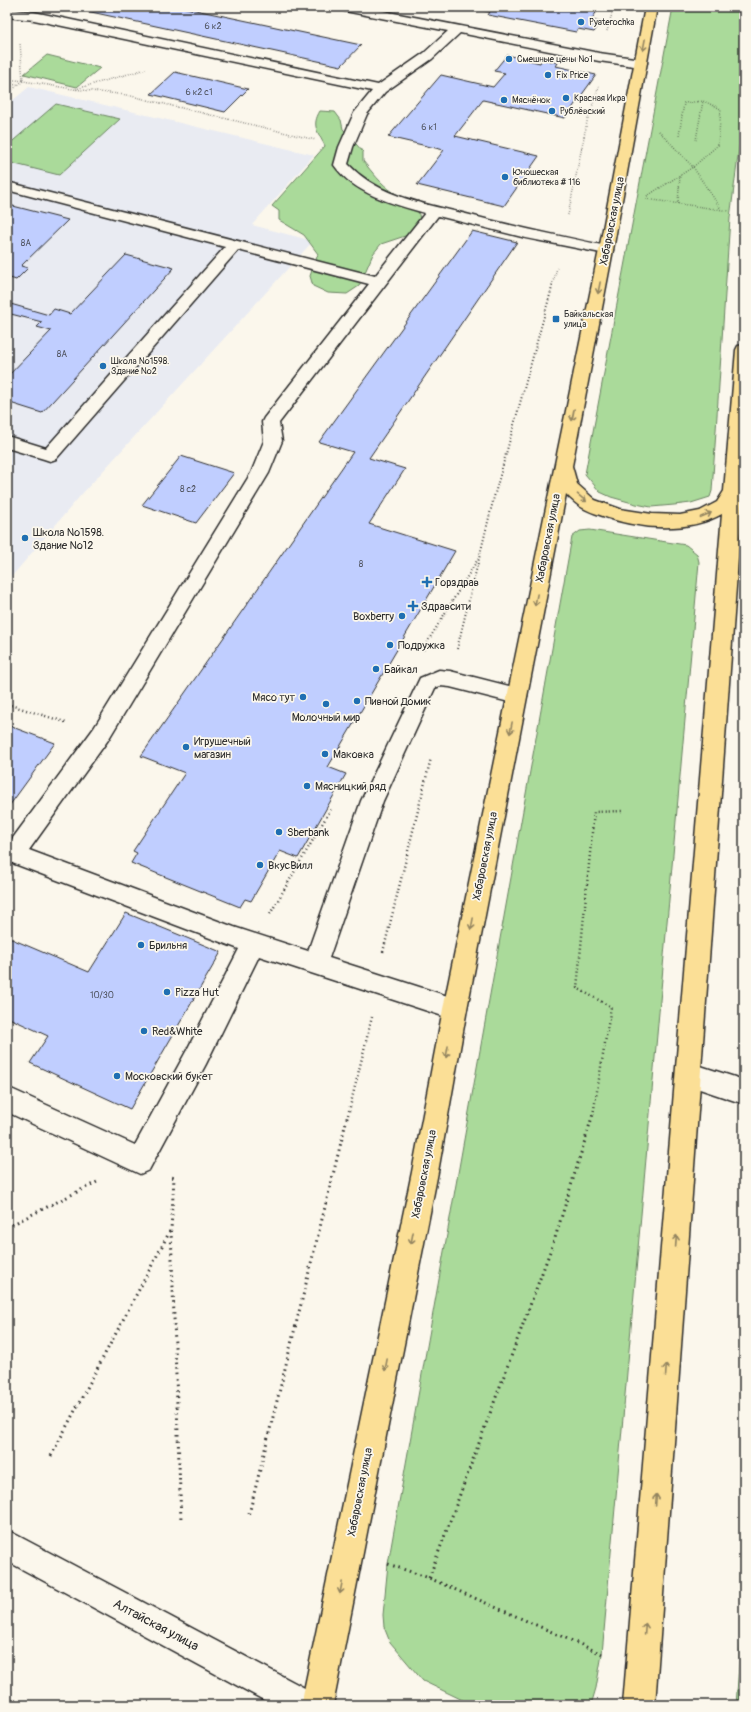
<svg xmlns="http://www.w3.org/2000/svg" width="751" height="1712" viewBox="0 0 751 1712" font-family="Pangolin,sans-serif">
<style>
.built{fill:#e9ebf2}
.green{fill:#aada9a;stroke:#6a8262}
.building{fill:#c0ceff;stroke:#2b2b2b}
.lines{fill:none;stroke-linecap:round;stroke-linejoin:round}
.minor-casing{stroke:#2b2b2b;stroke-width:3}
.major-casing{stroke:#2b2b2b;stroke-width:3}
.path-far3{stroke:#2b2b2b;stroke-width:1.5;stroke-dasharray:0.5 2;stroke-linecap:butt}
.path-far2{stroke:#2b2b2b;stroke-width:2;stroke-dasharray:1 2.5;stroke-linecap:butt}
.path-far1{stroke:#2b2b2b;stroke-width:2.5;stroke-dasharray:1 3;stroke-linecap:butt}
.path{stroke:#2b2b2b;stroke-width:3;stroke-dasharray:1.5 4;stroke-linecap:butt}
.minor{fill:#fbf7ec;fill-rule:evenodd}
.major{fill:#fbdf96;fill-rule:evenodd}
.oneway{stroke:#938560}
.poi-dot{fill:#1f6fb2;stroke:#fbf7ec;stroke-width:1.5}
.labels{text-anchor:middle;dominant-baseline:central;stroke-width:3.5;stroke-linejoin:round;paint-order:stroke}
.far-poi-label{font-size:9px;fill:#2b2b2b;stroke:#fbf7ec;text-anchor:start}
.number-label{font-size:9px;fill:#505460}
.street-label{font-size:11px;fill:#2b2b2b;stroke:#fbf7ec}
.poi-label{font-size:11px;fill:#2b2b2b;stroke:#fbf7ec;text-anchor:start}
.near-street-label{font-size:13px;fill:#2b2b2b;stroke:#fbf7ec}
</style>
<rect width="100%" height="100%" fill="#fbf7ec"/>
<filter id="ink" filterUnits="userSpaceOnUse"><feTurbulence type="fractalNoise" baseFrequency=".025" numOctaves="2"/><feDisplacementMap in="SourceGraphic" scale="8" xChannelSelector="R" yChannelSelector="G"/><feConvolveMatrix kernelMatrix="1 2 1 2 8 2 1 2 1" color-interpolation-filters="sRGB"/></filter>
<g filter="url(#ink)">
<!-- built -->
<polygon class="built" points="29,87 314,155 252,225 313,241 81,495 7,582 7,105"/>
<!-- green -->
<g class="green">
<polygon points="673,7 744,7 744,110 730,218 712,491 710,497 691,503 674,505 651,507 636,504 611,497 600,492 585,474"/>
<polygon points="47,55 100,68 77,87 24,74"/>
<polygon points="56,104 120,119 59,175 7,162 7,146"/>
<path d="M320 111 335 112 341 120 343 129 363 152V161C372 172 381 184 393 192 410 203 420 202 420 225L411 234 381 244 373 254 359 286 347 294 328 293 313 286 310 276 318 254 304 235 279 220V211L272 206 325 146C318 132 311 126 320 111Z"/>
<polygon points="590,530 686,545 697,554 699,562 602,1654 596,1688 591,1705 473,1705 423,1681 390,1642 384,1627 383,1615 388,1564 572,537 580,531"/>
<polygon points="744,1601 744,1705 736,1705"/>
</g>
<!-- building -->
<g class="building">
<polygon points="68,7 181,7 361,45 341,66"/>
<polygon points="466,7 600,7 591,20 601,22 594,32 578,29 576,32 488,15 490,12"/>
<polygon points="507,55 540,63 542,59 558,63 556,66 596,75 565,118 483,100 455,136 539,156 504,206 417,185 444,150 388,137 441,75 493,87 505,73 494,71"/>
<polygon points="175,72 248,89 225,112 151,94"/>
<polygon points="9,205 68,220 21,266 28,268 16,280 10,278 7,280 7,206"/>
<polygon points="472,231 517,242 369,458 405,469 369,524 455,551 328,767 346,774 298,858 280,851 251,901 245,899 240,907 131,863 137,853 133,851 185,773 141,756 353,452 319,442"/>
<polygon points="126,255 174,268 42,413 7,402 7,377 51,331 37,327 42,322 7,313 7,303 49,315 54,309 70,314"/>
<polygon points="181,456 234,473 196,523 142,505"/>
<polygon points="7,725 55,743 7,809"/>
<polygon points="126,913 221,952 130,1109 30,1063 48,1036 7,1017 7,937 89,972"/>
</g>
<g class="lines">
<defs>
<g id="minor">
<path d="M339 7H363L599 53 641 59 645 60 647 63 645 66 641 67 599 61 460 33 432 59 385 92 367 114 353 147 348 164C380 198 427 204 470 215 515 227 560 236 606 246L611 247 613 250 611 253 606 254 526 238 438 216 279 423 282 441 269 473 108 740 29 850 234 927 308 951 361 801 420 678 439 670 450 671 517 688 524 690 527 696 524 702 517 704 450 687 440 686 435 688 383 801 329 958 463 1001 467 1009 463 1017 455 1020 259 956 206 1064 149 1170 140 1174 7 1112V1087L135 1145 188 1048 239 949 7 861V846L94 728 251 473 264 441 262 422 264 418 369 284 238 250 56 459 50 461 44 459 7 448V436L46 448 225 247 7 190V182L375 276 425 213C393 204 354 194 334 165L339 147 354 113 372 91 34 20 7 17V9L34 12 378 85 424 53 448 31 345 11 341 10Z"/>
<polygon points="688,1062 744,1080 744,1104 679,1082 676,1074 679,1066"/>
<polygon points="7,1530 316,1694 321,1705 273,1705 7,1561"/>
</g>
<path id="major" d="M645 7H657L613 250 572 466 577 484 595 500 620 509 652 514 680 515 700 511 717 502 724 491 736 350 738 346 744 345 743 490 655 1705H623L722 514C687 534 637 529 600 515 594 513 588 511 583 508 577 505 571 499 566 494L467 1009 438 1172 333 1705H301L412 1172 443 1009 599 250Z"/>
</defs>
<!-- minor casing -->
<use href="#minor" class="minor-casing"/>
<!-- major casing -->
<use href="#major" class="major-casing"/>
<!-- path-far3 -->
<g class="path-far3">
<polyline points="607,31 614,7"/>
<polyline points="7,79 23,81 20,43"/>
<polyline points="7,86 18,84"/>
<polyline points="76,89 146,69"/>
<polyline points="7,94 23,81 73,89 127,95 316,140"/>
<polyline points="659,131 693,167 721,209"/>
<polyline points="696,140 703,101"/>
<polyline points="647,196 693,167 718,145 721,109 703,101 684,103 679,136"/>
<polyline points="646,199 730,211"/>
<polyline points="678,203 680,175"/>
<polyline points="568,215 587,122 599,86"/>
<polyline points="552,285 557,268"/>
</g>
<!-- path-far2 -->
<g class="path-far2">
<polyline points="425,646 478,559"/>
<polyline points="424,649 425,646 431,646"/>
<polyline points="457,649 494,497 553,284"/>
</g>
<!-- path-far1 -->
<g class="path-far1">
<polyline points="423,650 424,648"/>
<polyline points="7,704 68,723"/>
<polyline points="270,914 332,807"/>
<polyline points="383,952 431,758"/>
<polyline points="348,1115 372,1017"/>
<polyline points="593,1115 611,1007 577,988 594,812 623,811"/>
</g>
<!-- path -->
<g class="path">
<polyline points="172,1177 174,1178 171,1230 181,1521"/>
<polyline points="7,1227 99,1181"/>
<polyline points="51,1456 170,1231"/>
<polyline points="249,1514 348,1114"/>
<polyline points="388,1564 429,1578 602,1654"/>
<polyline points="429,1578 555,1238 593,1114"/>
</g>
<!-- minor -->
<use href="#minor" class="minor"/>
<!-- major -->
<use href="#major" class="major"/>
</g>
<!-- one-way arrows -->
<defs><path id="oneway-shaft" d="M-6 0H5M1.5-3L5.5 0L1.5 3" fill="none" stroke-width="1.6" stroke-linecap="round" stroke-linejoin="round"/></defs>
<g class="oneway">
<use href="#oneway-shaft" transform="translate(644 45) rotate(101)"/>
<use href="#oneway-shaft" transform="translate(599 288) rotate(101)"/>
<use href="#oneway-shaft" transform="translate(573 415) rotate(101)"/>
<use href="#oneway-shaft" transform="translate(582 498) rotate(40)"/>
<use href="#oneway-shaft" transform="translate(706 515) rotate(-23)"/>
<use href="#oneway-shaft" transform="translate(536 600) rotate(101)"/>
<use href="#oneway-shaft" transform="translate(511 728) rotate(101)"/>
<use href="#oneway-shaft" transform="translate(472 924) rotate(101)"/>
<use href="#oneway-shaft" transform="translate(447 1052) rotate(100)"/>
<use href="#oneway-shaft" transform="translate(412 1238) rotate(101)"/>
<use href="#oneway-shaft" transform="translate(676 1241) rotate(-86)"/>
<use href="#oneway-shaft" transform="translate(386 1365) rotate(101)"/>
<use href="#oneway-shaft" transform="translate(666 1370) rotate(-86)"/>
<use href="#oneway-shaft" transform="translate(656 1500) rotate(-86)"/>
<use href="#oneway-shaft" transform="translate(341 1588) rotate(101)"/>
<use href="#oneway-shaft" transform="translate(645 1629) rotate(-86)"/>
</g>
</g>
<!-- markers -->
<g class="poi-dot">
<circle cx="581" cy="22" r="4"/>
<circle cx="509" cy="59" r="4"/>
<circle cx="548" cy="75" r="4"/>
<circle cx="566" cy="98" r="4"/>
<circle cx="504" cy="100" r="4"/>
<circle cx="552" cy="111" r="4"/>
<circle cx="505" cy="177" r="4"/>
<rect x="552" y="315" width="8" height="8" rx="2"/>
<circle cx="103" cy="366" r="4"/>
<circle cx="25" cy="538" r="4"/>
<path d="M425 576h4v4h4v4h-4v4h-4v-4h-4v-4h4z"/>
<path d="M411 600h4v4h4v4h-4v4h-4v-4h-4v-4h4z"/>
<circle cx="402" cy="616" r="4"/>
<circle cx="390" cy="645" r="4"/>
<circle cx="376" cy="669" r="4"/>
<circle cx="303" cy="697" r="4"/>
<circle cx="357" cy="701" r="4"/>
<circle cx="326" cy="704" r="4"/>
<circle cx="186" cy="747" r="4"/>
<circle cx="325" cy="754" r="4"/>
<circle cx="307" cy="786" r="4"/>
<circle cx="279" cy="832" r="4"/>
<circle cx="260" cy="865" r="4"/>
<circle cx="141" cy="945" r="4"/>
<circle cx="167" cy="992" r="4"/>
<circle cx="144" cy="1031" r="4"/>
<circle cx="117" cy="1076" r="4"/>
</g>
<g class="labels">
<!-- far-poi labels -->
<g class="far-poi-label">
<text x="589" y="22">Pyaterochka</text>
<text x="517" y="59">Смешные цены №1</text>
<text x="556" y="75">Fix Price</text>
<text x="574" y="98">Красная Икра</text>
<text x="512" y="100">Мяснёнок</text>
<text x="560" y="111">Рублёвский</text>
<text x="513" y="172">Юношеская<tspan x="513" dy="10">библиотека # 116</tspan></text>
<text x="564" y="314">Байкальская<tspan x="564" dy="10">улица</tspan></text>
<text x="111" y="361">Школа №1598.<tspan x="111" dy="10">Здание №2</tspan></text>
</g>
<!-- number labels -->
<g class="number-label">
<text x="213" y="26">6 к2</text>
<text x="199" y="92">6 к2 с1</text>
<text x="429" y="127">6 к1</text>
<text x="26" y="243">8А</text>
<text x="62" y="354">8А</text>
<text x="188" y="489">8 с2</text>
<text x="361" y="564">8</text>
<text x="102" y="995">10/30</text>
</g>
<!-- street labels -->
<g class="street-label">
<text transform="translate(612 221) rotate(-79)">Хабаровская улица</text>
<text transform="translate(548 538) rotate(-79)">Хабаровская улица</text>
<text transform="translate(485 856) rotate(-79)">Хабаровская улица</text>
<text transform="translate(424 1174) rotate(-79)">Хабаровская улица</text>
<text transform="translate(360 1492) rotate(-79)">Хабаровская улица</text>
</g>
<!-- poi labels -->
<g class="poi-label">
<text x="33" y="532">Школа №1598.<tspan x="33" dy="13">Здание №12</tspan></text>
<text x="435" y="582">Горздрав</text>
<text x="421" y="606">Здравсити</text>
<text x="394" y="616" text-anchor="end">Boxberry</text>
<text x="398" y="645">Подружка</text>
<text x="384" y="669">Байкал</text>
<text x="295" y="697" text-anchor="end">Мясо тут</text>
<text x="365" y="701">Пивной Домик</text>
<text x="326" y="717" text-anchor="middle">Молочный мир</text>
<text x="194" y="741">Игрушечный<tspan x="194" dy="13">магазин</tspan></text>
<text x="333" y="754">Маковка</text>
<text x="315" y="786">Мясницкий ряд</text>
<text x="287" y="832">Sberbank</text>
<text x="268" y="865">ВкусВилл</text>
<text x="149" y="945">Брильня</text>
<text x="175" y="992">Pizza Hut</text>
<text x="152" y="1031">Red&amp;White</text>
<text x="125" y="1076">Московский букет</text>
</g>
<!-- near-street labels -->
<g class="near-street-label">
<text transform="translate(156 1625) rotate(28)">Алтайская улица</text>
</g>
</g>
<!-- margin -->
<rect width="751" height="1712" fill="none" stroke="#fbf7ec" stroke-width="24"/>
<rect x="12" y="12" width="727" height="1688" fill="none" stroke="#2b2b2b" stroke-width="1.5" filter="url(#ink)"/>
</svg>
